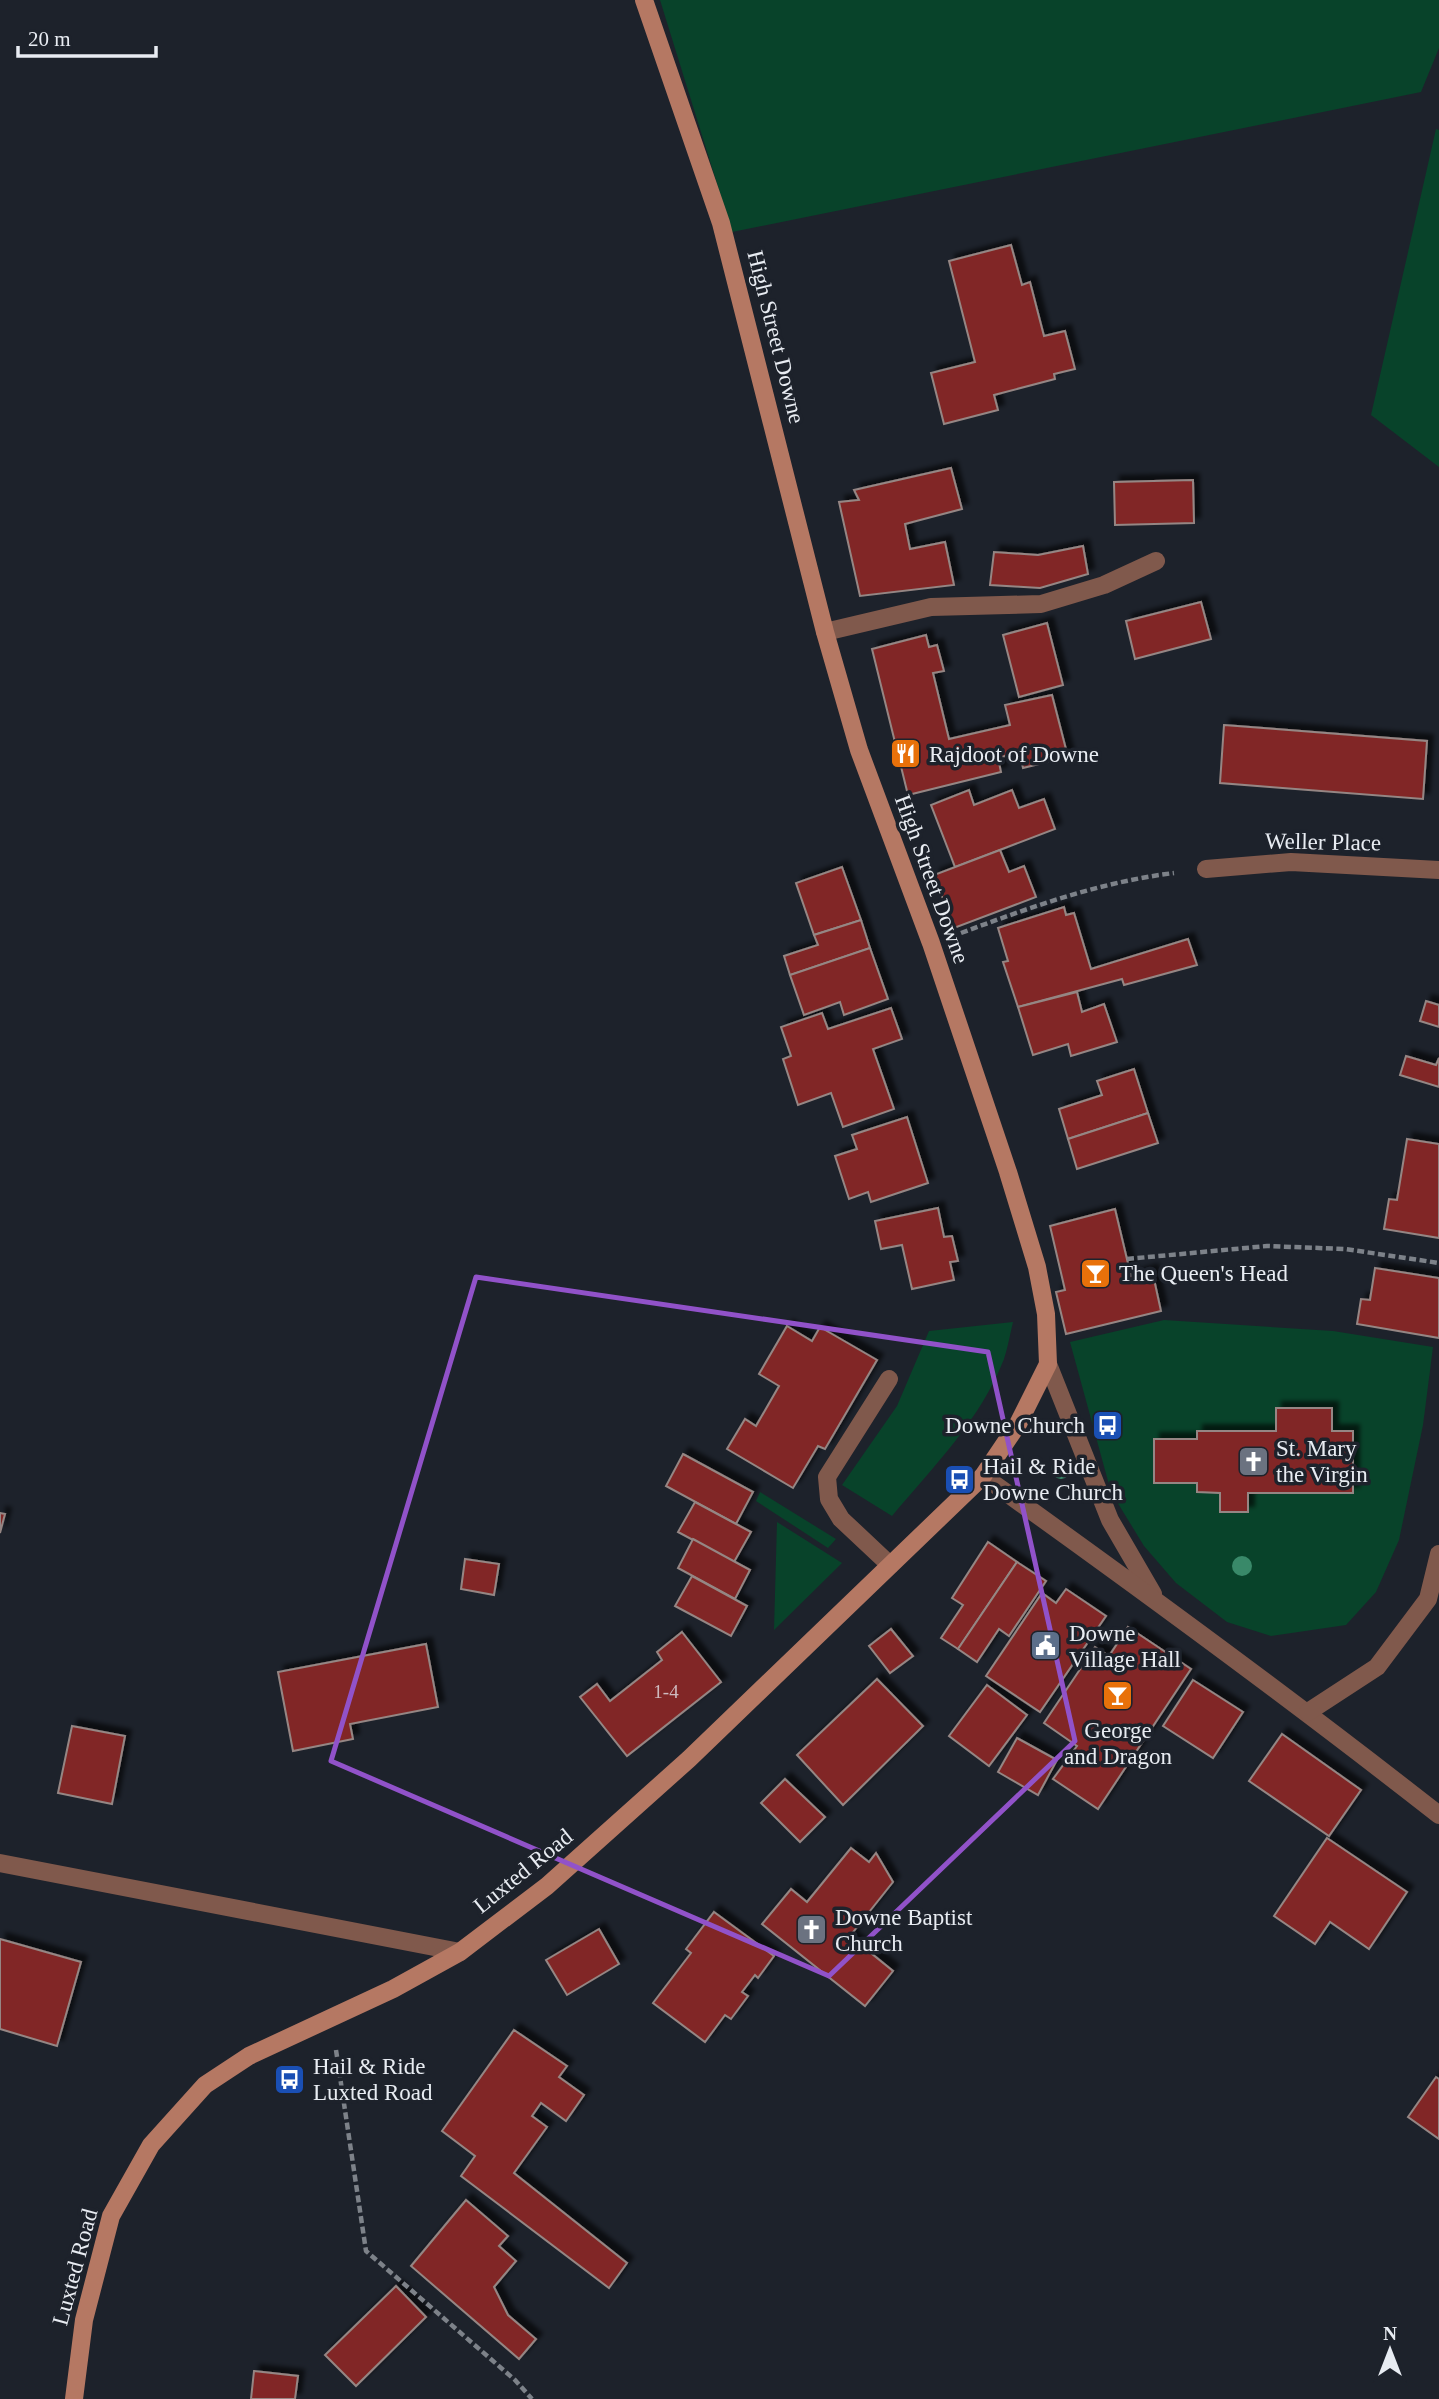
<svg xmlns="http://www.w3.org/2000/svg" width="1439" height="2399" viewBox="0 0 1439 2399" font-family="Georgia,serif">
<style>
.green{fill:#08432a}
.building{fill:#812825;stroke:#958684;stroke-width:2;filter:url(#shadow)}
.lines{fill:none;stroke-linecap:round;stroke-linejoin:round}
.path{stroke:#7d8289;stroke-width:4.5;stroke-dasharray:7 3.5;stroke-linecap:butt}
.lane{stroke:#80594c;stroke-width:18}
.street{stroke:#80594c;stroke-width:18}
.secondary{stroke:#b57863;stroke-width:18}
.tree{fill:#398969}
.marked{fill:none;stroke:#9152c9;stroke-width:5;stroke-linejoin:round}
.labels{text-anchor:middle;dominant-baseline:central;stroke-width:7;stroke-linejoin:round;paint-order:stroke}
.number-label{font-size:19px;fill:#cebbbf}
.street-label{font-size:23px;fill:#e8ecf2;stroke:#1d222b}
.poi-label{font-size:23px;fill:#e8ecf2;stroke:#1d222b;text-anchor:start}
</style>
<defs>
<filter id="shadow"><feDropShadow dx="6" dy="-6" stdDeviation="2" flood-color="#0009"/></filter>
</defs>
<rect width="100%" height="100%" fill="#1d222b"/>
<!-- green -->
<g class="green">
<polygon points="660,0 1439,0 1439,48 1421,92 732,232"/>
<polygon points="1436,129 1439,130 1439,467 1371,415"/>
<polygon points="1164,1320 1333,1331 1433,1347 1423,1425 1399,1540 1376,1592 1346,1625 1271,1636 1227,1622 1176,1583 1144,1546 1111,1492 1070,1342"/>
<path d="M1013 1322C1010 1334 1008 1347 1004 1359 981 1419 933 1467 892 1516L842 1485 897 1406 929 1331Z"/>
<polygon points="760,1492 836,1539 828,1548 756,1501"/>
<polygon points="777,1522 842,1563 774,1630"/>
</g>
<!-- building -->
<g class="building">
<polygon points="1011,245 1022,285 1030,282 1044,336 1065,331 1075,369 1054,374 1055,379 994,395 998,410 944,424 931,373 975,362 949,261"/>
<polygon points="951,468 962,509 905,524 910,549 945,542 954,585 860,596 839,502 859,500 854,490"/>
<polygon points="1193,480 1194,523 1115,525 1114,482"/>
<polygon points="1083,546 1088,574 1040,588 990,585 994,552 1038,555"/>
<polygon points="1201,602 1211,639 1135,659 1126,621"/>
<polygon points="1047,623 1063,685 1019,697 1003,635"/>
<polygon points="926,635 929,647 937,645 944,671 933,673 949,739 1010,725 1005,705 1052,695 1068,757 1023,768 1019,752 998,758 1001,772 908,795 872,649"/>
<polygon points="1224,725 1427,741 1423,799 1220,783"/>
<polygon points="969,790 974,805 1012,790 1019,808 1044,799 1055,829 955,867 931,805"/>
<polygon points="1000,850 1009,872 1024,866 1036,897 954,928 934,875"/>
<polygon points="842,867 861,920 814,935 796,883"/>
<polygon points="1064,907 1066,915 1074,913 1091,969 1188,939 1197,965 1124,985 1122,979 1018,1007 1003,962 1008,961 998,928"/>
<polygon points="861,920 870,948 790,975 784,956 818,945 814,935"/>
<polygon points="870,948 888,999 844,1015 840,1002 804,1015 790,975"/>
<polygon points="1077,992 1082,1012 1104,1004 1117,1042 1071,1056 1068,1044 1033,1055 1018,1007"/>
<polygon points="1426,1001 1439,1005 1439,1027 1420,1021"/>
<polygon points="891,1008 902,1039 873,1049 894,1109 843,1127 831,1093 798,1105 783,1059 791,1056 781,1027 822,1013 828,1029"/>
<polygon points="1406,1056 1436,1065 1439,1058 1439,1087 1400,1075"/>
<polygon points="1134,1069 1148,1113 1068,1139 1059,1109 1102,1095 1097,1081"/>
<polygon points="1148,1113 1158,1143 1077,1169 1068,1139"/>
<polygon points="907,1117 928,1183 871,1202 868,1192 849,1199 835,1156 857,1149 852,1135"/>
<polygon points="1407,1139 1439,1144 1439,1238 1384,1229 1389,1199 1397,1200"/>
<polygon points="938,1208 944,1237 952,1236 958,1261 950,1262 954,1280 912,1289 902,1245 881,1249 875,1221"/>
<polygon points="1115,1209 1131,1276 1152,1270 1161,1311 1066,1334 1056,1292 1065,1290 1050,1226"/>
<polygon points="1375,1268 1439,1278 1439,1338 1357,1324 1361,1299 1370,1300"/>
<polygon points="787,1326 812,1341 820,1327 877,1360 825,1449 818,1446 793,1488 727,1449 745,1419 756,1426 779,1386 759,1374"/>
<polygon points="1276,1408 1332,1408 1332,1431 1353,1431 1353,1493 1248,1493 1248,1512 1220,1512 1220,1493 1197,1492 1197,1483 1154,1483 1154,1439 1197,1439 1197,1431 1276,1431"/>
<polygon points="683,1454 753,1492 736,1524 666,1486"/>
<polygon points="695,1502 751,1532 734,1562 678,1532"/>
<polygon points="0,1513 5,1514 0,1533"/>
<polygon points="693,1539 750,1570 735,1599 678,1568"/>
<polygon points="988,1542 1017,1562 958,1649 941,1638 963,1605 952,1598"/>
<polygon points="465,1559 499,1564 494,1595 461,1589"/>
<polygon points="1017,1562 1046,1581 1009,1636 999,1629 977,1662 958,1649"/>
<polygon points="692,1576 747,1606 731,1636 675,1606"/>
<polygon points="1066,1589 1106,1616 1040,1712 986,1676 1042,1593 1056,1603"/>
<polygon points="1128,1627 1191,1669 1098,1809 1053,1779 1077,1746 1044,1723 1095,1647 1109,1656"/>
<polygon points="891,1629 913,1656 890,1673 869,1646"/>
<polygon points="682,1632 721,1682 627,1756 580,1697 597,1684 610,1701 662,1660 657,1652"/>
<polygon points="426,1644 438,1707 350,1724 353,1739 293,1751 278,1672"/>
<polygon points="877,1679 923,1726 843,1805 797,1755"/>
<polygon points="1193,1680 1243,1712 1213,1758 1163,1726"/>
<polygon points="987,1685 1027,1715 989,1766 949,1736"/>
<polygon points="72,1726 125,1736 112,1804 58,1793"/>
<polygon points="1282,1734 1361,1790 1329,1836 1249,1781"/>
<polygon points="1017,1738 1057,1760 1038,1795 998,1772"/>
<polygon points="785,1779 825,1817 800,1842 761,1803"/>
<polygon points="1327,1838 1407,1892 1369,1949 1330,1922 1315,1944 1274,1916"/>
<polygon points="851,1848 869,1862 876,1853 893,1882 850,1936 893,1971 865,2006 762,1924 791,1889 807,1902"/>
<polygon points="714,1912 774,1956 758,1978 755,1975 742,1992 748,1996 731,2019 725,2015 705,2042 653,2003 691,1953 686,1949"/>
<polygon points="599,1929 619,1964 567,1995 546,1960"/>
<polygon points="0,1939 81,1962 57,2046 0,2029"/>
<polygon points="514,2030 567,2066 559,2077 584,2095 566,2121 541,2103 532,2116 547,2127 514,2173 627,2263 609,2288 461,2176 475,2156 442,2131"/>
<polygon points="1436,2077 1439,2079 1439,2139 1408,2117"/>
<polygon points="466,2200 508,2236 499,2246 516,2261 494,2287 508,2315 536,2339 519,2359 411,2266"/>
<polygon points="396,2286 426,2317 356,2386 325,2355"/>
<polygon points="254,2371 298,2376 295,2399 251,2399"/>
</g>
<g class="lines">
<!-- path -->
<g class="path">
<path d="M961 933C1031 907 1100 882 1174 873"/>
<polyline points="1127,1259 1267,1246 1345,1249 1439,1263"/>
<polyline points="336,2050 366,2251 515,2380 532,2399"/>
</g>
<!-- lane -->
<g class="lane">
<polyline points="825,632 931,607 1041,604 1104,585 1156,561"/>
<polyline points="1206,869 1291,862 1439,870"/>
<polyline points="889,1379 827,1477 829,1499 841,1519 890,1565"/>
<polyline points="0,1863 460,1952"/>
</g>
<!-- street -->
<g class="street">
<polyline points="1048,1364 1110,1520 1153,1594"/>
<path d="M983 1476C1137 1586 1290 1698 1439 1815"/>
<polyline points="1308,1712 1377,1667 1428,1599 1439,1554"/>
</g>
<!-- secondary -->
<polyline class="secondary" points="74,2399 84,2320 111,2216 151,2145 205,2085 249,2056 393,1989 460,1952 547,1886 689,1759 983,1476 1018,1424 1048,1364 1046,1314 1037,1267 1008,1172 931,943 859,750 825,632 721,223 644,0"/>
</g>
<!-- trees -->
<g class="tree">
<circle cx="1061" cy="1469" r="10"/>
<circle cx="1242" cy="1566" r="10"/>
</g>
<!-- marked area -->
<path class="marked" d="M476 1277 988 1352 1075 1741 829 1976 331 1761Z"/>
<!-- icons -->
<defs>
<symbol id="restaurant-square" viewBox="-11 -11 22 22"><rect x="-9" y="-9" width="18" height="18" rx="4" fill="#e8710a" stroke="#1d222b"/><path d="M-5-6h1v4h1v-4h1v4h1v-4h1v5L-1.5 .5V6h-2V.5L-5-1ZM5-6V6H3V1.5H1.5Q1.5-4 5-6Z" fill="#fff"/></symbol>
<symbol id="bar-square" viewBox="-11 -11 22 22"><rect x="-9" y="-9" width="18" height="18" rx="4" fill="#e8710a" stroke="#1d222b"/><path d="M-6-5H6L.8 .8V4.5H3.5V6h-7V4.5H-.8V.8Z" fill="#fff"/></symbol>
<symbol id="bus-square" viewBox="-11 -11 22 22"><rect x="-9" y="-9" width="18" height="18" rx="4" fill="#1a4fb4" stroke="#1d222b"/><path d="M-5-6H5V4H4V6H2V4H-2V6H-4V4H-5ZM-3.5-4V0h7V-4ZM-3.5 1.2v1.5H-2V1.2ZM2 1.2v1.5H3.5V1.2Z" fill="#fff"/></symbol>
<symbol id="church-square" viewBox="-11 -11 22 22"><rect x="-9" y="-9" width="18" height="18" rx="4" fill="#6b7280" stroke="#1d222b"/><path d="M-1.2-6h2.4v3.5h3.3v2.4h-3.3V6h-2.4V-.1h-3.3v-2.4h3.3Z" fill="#fff"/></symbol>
<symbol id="civic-square" viewBox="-11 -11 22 22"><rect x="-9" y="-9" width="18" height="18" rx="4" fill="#5c6f8a" stroke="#1d222b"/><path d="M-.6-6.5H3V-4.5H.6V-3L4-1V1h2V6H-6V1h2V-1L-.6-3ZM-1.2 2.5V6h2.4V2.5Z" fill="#fff"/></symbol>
</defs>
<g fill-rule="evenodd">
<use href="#restaurant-square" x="888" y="736" width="35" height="35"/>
<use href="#bar-square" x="1078" y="1256" width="35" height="35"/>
<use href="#bus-square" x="1090" y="1408" width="35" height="35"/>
<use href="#church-square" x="1236" y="1444" width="35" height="35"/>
<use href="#bus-square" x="942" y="1462" width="35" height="35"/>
<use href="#civic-square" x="1028" y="1628" width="35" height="35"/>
<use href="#bar-square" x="1100" y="1678" width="35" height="35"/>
<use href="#church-square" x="794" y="1912" width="35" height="35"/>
<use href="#bus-square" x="272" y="2062" width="35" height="35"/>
</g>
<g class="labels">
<!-- number labels -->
<g class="number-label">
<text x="666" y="1691">1-4</text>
</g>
<!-- street labels -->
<g class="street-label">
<text transform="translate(776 337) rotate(76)">High Street Downe</text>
<text transform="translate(1323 842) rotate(1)">Weller Place</text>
<text transform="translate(932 879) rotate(70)">High Street Downe</text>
<text transform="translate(523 1871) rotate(-39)">Luxted Road</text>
<text transform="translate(75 2267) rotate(-75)">Luxted Road</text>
</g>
<!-- poi labels -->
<g class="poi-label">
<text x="929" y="754">Rajdoot of Downe</text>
<text x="1119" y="1273">The Queen's Head</text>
<text x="1085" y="1425" text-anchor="end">Downe Church</text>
<text x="1276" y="1448">St. Mary<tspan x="1276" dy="26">the Virgin</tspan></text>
<text x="983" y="1466">Hail &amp; Ride<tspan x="983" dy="26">Downe Church</tspan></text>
<text x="1069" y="1633">Downe<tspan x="1069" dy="26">Village Hall</tspan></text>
<text x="1118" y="1730" text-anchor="middle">George<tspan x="1118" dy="26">and Dragon</tspan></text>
<text x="835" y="1917">Downe Baptist<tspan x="835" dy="26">Church</tspan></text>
<text x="313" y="2066">Hail &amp; Ride<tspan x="313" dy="26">Luxted Road</tspan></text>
</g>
</g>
<!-- north arrow -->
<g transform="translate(1390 2350)" stroke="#1d222b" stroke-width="5" paint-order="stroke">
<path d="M0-5L12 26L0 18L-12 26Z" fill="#e8ecf2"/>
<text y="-10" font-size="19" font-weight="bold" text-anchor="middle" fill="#e8ecf2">N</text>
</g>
<!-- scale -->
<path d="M18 46v10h138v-10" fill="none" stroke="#e8ecf2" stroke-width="3.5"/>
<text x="28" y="46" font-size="21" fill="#e8ecf2" stroke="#1d222b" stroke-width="5" paint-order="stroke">20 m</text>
</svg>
